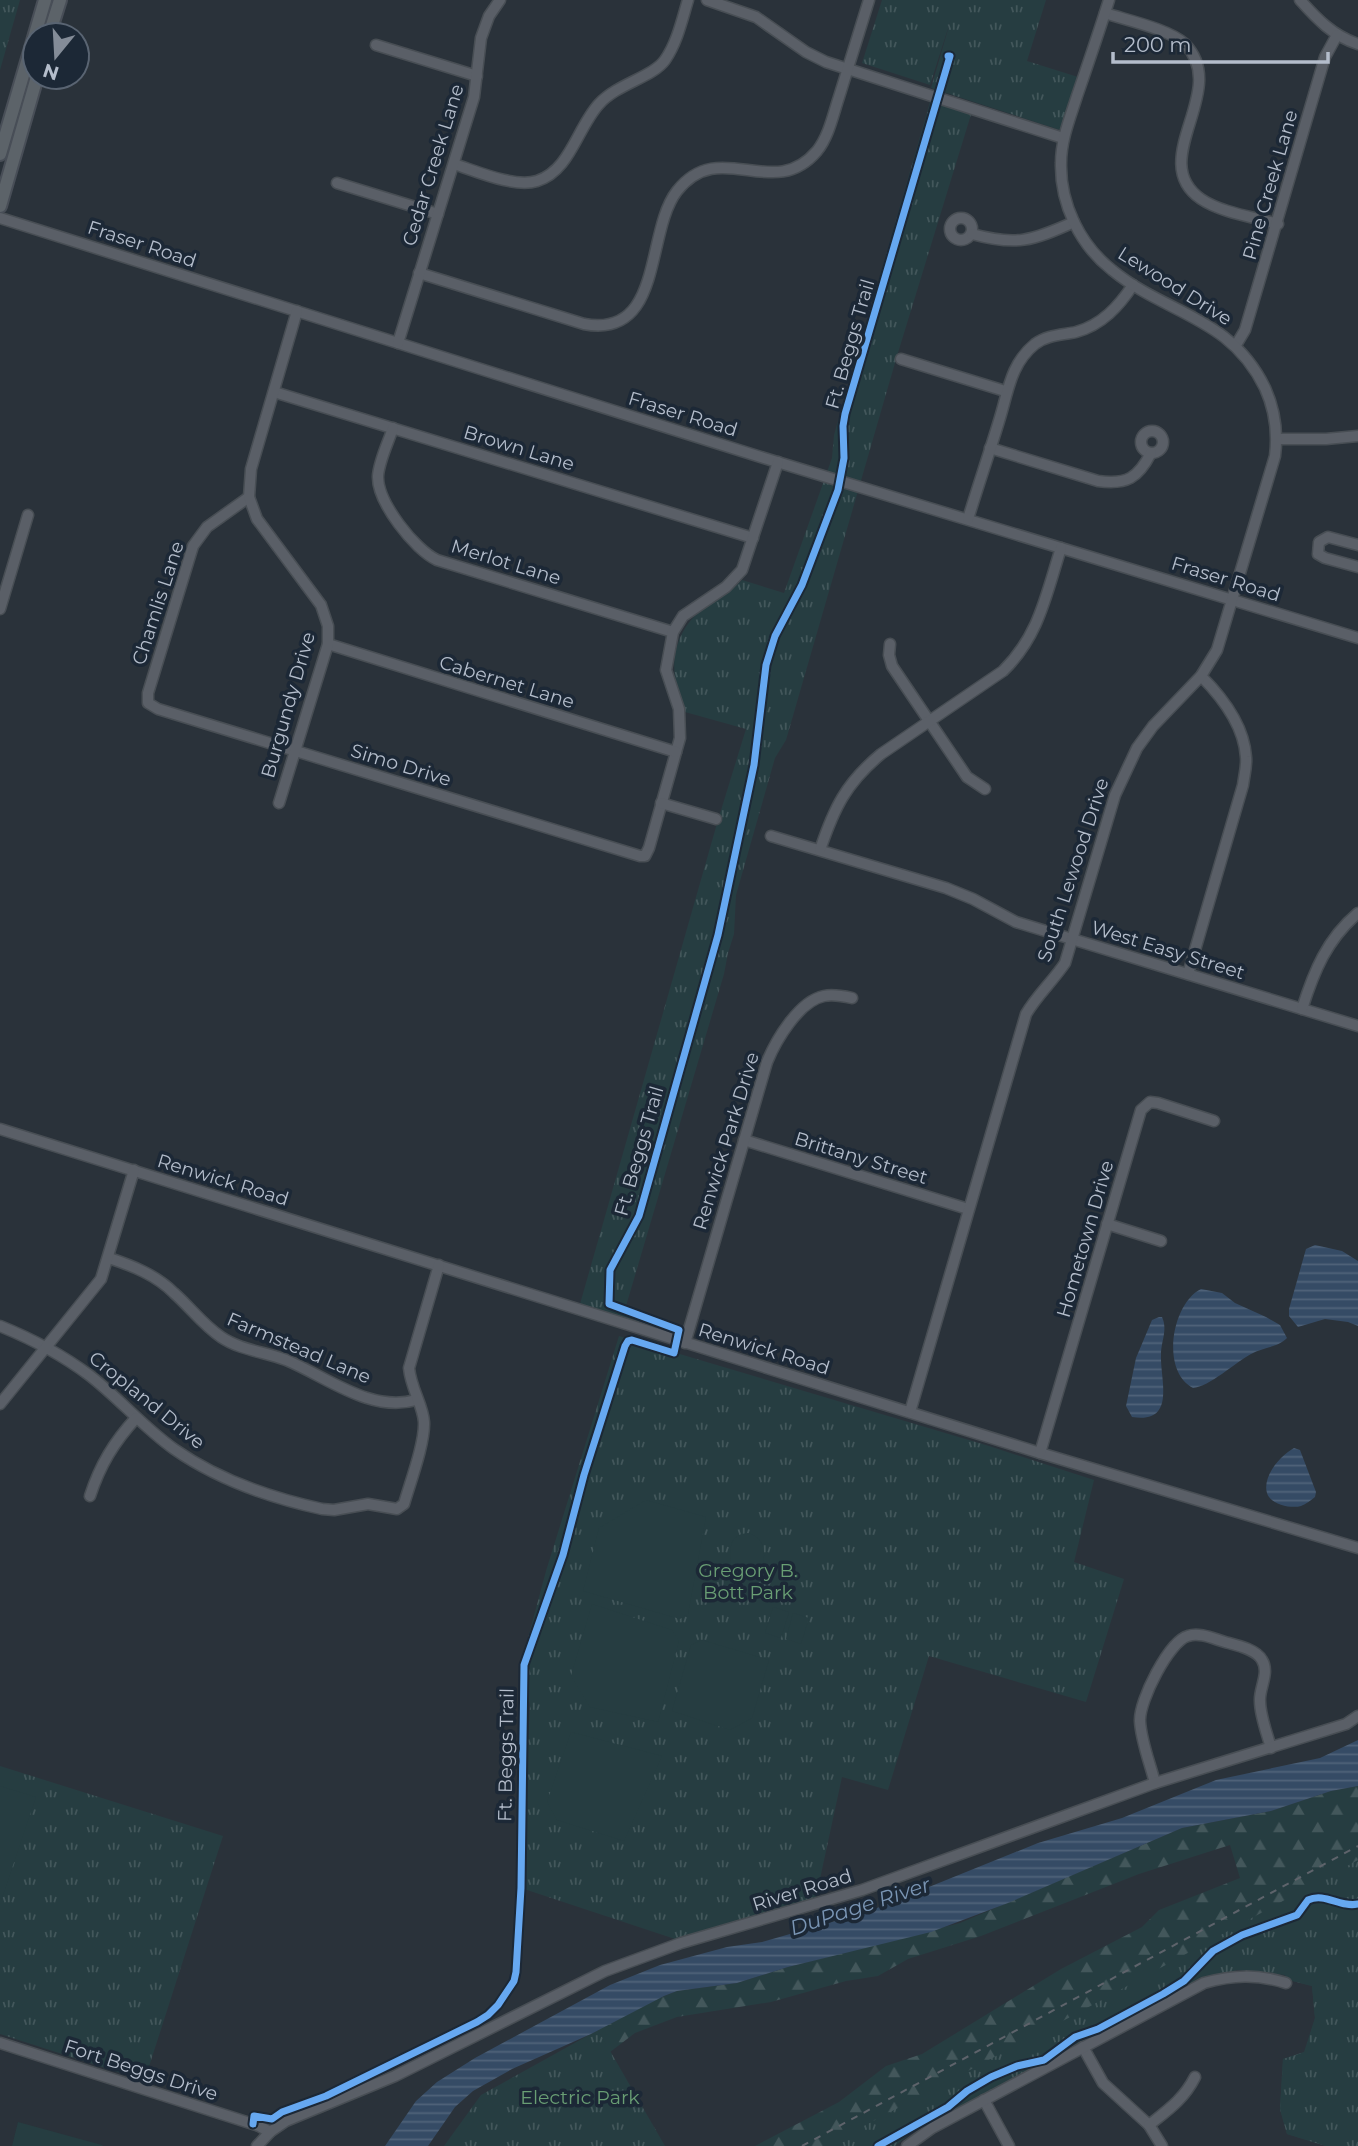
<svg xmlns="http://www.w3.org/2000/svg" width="1358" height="2146" viewBox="0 0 1358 2146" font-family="Montserrat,sans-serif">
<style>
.forest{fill:url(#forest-firs)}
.park{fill:url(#park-tufts)}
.garden{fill:#263d41}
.water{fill:url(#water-rules)}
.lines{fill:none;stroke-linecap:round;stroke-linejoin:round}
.minor-casing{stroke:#484e54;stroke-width:13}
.major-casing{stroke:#484e57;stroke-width:16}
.minor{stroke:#5a5f67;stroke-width:10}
.major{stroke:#5c6369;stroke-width:12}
.rail{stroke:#5e636b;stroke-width:2;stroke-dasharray:7 7;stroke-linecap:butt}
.cycleway-casing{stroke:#1c2836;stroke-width:11}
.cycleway{stroke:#66a8f1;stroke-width:7}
.labels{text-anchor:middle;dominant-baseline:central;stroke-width:7;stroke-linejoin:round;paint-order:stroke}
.street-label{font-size:19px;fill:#b4bdcb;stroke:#1c2836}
.park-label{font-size:19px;fill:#699e74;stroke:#1c2836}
.water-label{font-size:21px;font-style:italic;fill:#7a95b4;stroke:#1c2836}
</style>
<defs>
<pattern id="forest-firs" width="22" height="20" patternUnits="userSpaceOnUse" patternTransform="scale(1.75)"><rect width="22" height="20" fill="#263d41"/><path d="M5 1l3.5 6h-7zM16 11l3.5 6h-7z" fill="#43575b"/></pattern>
<pattern id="park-tufts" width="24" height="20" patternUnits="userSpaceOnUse" patternTransform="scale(1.75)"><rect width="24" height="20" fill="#263d41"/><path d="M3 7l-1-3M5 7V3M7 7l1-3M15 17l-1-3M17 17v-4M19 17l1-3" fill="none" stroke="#43575b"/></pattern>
<pattern id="water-rules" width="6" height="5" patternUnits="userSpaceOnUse" patternTransform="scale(1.75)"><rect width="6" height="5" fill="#354b65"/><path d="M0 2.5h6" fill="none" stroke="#50637a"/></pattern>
</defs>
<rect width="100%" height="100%" fill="#2a323a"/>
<!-- forest -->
<polygon class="forest" points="1358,1786 1358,2146 1326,2146 1287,2134 1280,2109 1283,2059 1304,2052 1315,2018 1312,1986 1285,1979 1294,1937 1303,1918 878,2146 755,2146 839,2102 886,2066 922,2054 1061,1969 1142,1927 1159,1910 1240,1878 1230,1845 1139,1874 981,1936 908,1959 878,1976 846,1981 771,2002 677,2017 635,2033 610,2052 598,2030 652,2001 677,1991 737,1983 788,1967 960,1923 1182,1828 1271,1811 1331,1791"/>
<!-- park -->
<g class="park">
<polygon points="0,0 20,0 0,70"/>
<polygon points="882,0 1046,0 1027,61 1078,77 1060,130 931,88 951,19 930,85 862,63"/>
<path d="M932 95 973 108 897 356 786 740 775 758 736 895 734 934 728 953 724 974 626 1306 684 1327 679 1341 578 1311 718 820 746 729 685 712C683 703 679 695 677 686 669 658 679 626 703 609 716 599 731 592 742 580L784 593 832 458 834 435Z"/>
<polygon points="619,1336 989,1446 1094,1480 1074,1562 1124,1579 1086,1702 929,1656 888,1790 842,1777 815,1902 681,1941 521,1888 530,1705 521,1664 546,1571"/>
<polygon points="0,1766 223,1836 146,2076 148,2081 152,2083 0,2034"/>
<polygon points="1358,1860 1358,2146 1326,2146 1287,2134 1280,2109 1283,2059 1305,2052 1315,2018 1312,1986 1285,1979 1285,1975 1237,1970 1184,1988 969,2105 915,2130 895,2146 826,2146 1074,2015"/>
<polygon points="598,2030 665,2146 444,2146 481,2095"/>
</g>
<!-- garden -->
<g class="garden">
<polygon points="646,1500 706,1517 688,1614 680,1619 583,1591 599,1528"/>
<path d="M748 1533C785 1543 749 1608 730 1600 714 1593 729 1577 730 1566 731 1550 727 1535 748 1533Z"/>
<polygon points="592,1604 672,1630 679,1641 658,1722 590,1707 571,1676"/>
<polygon points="773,1607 789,1612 781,1638 765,1633"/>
<polygon points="793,1613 809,1618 801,1644 786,1639"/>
<polygon points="702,1640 769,1660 752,1718 730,1730 672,1711 691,1645"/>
<polygon points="571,1732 662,1756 624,1841 557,1820 547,1802"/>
<polygon points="0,1786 36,1797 1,1901 0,1901"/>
<polygon points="18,2122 102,2145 103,2146 12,2146"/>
</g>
<!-- water -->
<g class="water">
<polygon points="1315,1245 1342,1251 1358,1261 1358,1326 1348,1322 1325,1319 1298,1327 1289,1316 1289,1309 1306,1249"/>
<path d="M1201 1289 1222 1293 1235 1303 1266 1317 1280 1325 1287 1338C1277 1348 1263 1347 1251 1354 1236 1362 1209 1387 1193 1388 1160 1371 1172 1303 1201 1289Z"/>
<path d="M1159 1317H1162C1168 1330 1161 1341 1161 1355 1160 1380 1177 1424 1132 1417L1126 1406 1136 1358 1152 1320Z"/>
<path d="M1294 1448 1300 1450 1316 1492 1315 1497C1311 1500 1306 1504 1301 1506 1291 1509 1270 1504 1267 1493 1262 1476 1281 1455 1294 1448Z"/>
<polygon points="1358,1740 1358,1786 1331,1791 1271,1811 1182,1828 1008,1903 931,1932 788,1967 737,1983 677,1991 664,1996 591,2034 512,2069 473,2091 455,2107 428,2146 385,2146 416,2101 437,2082 475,2058 610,1985 660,1965 727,1947 762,1942 867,1912 1038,1843 1122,1818 1216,1780 1320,1758"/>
</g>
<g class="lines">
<defs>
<g id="minor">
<polyline points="707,0 756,17 806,52 826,62 1063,138"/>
<path d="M1300 0C1317 19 1333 36 1358 44"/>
<path d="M1105 13C1126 20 1169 29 1185 44 1231 91 1145 160 1201 199 1222 213 1254 217 1278 224"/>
<polyline points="376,45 477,76"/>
<path d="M454 164C476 171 514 188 537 181 570 171 577 128 599 104 617 84 653 77 665 60 677 43 682 20 688 0"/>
<polyline points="337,183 438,214"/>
<polyline points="0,218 764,458 1358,638"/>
<circle cx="961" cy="229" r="11"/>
<path d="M972 234C1016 246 1032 241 1074 222"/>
<path d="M419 273 584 324C664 339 645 232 677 191 720 136 773 203 817 151 829 136 833 115 839 97 849 65 859 32 869 0"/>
<polyline points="398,343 474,97 481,38 489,16 500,0"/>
<polyline points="1236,345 1245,330 1325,57 1337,35"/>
<polyline points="901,359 1005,391"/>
<polyline points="274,392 753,538"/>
<path d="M393 428C388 443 379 461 378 476 377 502 415 550 437 560L673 632"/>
<circle cx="1152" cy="442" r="11"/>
<polyline points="1278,439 1326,439 1358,436"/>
<path d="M990 448 1098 481C1127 485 1138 478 1151 453"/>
<polyline points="249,497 207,527 193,546 148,693 148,703 158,709 640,856 645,856 649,848 680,738 679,709 666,670 673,632 683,616 726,587 742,570 778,462"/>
<path d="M968 519C978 486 989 454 999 421 1008 393 1010 364 1035 344 1047 335 1062 335 1076 332 1102 325 1119 306 1133 285"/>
<polyline points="1358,545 1328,537 1319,542 1318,554 1325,558 1358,567"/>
<polyline points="0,609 28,515"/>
<polyline points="328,644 676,752"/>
<polyline points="890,644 889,655 892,666 967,777 985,789"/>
<polyline points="279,803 328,644 328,626 321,605 257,519 249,497 251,469 297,311"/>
<polyline points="661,803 716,819"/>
<polyline points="771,836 946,888 973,899 1016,922 1358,1026"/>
<path d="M820 850C834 808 846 783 881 754L1003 671C1039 636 1046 595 1061 548"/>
<path d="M1188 974 1243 785C1244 776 1247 766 1246 757 1244 725 1222 697 1201 676"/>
<path d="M1302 1009C1314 971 1327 939 1358 913"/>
<polyline points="0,1129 1040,1453 1358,1548"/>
<polyline points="744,1140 968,1209"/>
<polyline points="1107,1224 1161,1241"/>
<path d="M109 1258C133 1266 156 1275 174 1293 190 1307 203 1325 221 1337 240 1350 265 1352 286 1360 327 1377 370 1413 416 1400"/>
<path d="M0 1326C32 1339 61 1354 89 1375 119 1398 143 1427 174 1449 217 1479 271 1498 322 1509L334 1510 368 1504 397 1509 404 1504C410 1483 425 1443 424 1422 423 1405 411 1389 409 1368L439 1265"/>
<path d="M685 1343 767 1062C776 1040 799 1001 824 996 833 994 843 996 852 998"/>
<polyline points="0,1404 101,1279 134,1170"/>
<path d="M910 1412 1026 1014C1037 995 1053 981 1065 963L1115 795 1137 748 1153 726 1201 676 1217 650 1275 456C1278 432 1275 410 1265 388 1230 316 1167 315 1112 270 1080 245 1060 204 1061 163 1061 140 1070 118 1077 96 1088 64 1099 32 1109 0"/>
<polyline points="1040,1453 1141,1110 1150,1102 1158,1103 1214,1121"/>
<path d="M90 1496C100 1465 114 1442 136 1418"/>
<path d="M1155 1783C1150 1763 1141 1741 1140 1721 1139 1701 1169 1641 1188 1636 1200 1632 1214 1639 1225 1642 1236 1645 1256 1649 1262 1660 1270 1673 1259 1688 1260 1701 1260 1716 1267 1733 1271 1748"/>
<polyline points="0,2043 259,2126 270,2132"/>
<polyline points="1083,2047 1103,2083 1149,2125 1162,2146"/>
<polyline points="984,2100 1009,2146"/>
<path d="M1149 2125C1168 2110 1184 2099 1195 2077"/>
<polyline points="257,2146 270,2132 286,2121 395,2076 605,1971 681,1943 862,1890 1155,1783 1346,1724 1358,1716"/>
<path d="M907 2146 932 2128 1204 1983C1233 1975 1257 1974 1286 1983"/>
</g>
<g id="major">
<polyline points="49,35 60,0"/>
<polyline points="0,154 45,0"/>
<polyline points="0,206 37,77"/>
</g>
</defs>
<!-- minor casing -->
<use href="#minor" class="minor-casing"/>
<!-- major casing -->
<use href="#major" class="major-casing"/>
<!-- minor -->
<use href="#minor" class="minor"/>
<!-- major -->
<use href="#major" class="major"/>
<!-- rail -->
<polyline class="rail" points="802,2146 1358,1846"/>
<defs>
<g id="cycleway">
<polyline points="253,2124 254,2116 272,2119 282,2112 326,2096 477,2022 488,2015 498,2005 514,1981 516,1972 521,1888 524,1665 563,1555 584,1475 625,1346 628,1341 632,1340 674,1353 679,1330 609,1304 610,1270 639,1216 718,935 754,765 766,665 775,636 802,585 838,490 844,458 843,426 845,414 950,56 948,56"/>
<path d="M878 2146 948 2107 967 2091 991 2077 1017 2066 1044 2060 1075 2037 1098 2029 1163 1994 1184 1981 1213 1951 1242 1935 1297 1915 1308 1900C1325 1892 1340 1908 1358 1904"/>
</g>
</defs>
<!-- cycleway casing -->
<use href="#cycleway" class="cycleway-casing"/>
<!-- cycleway -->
<use href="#cycleway" class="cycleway"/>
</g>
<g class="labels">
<!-- street labels -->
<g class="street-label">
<text transform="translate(433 165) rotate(-73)">Cedar Creek Lane</text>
<text transform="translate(1270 185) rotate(-74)">Pine Creek Lane</text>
<text transform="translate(142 244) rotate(18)">Fraser Road</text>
<text transform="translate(1175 286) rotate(32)">Lewood Drive</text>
<text transform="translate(850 344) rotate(-74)">Ft. Beggs Trail</text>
<text transform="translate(683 414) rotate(17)">Fraser Road</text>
<text transform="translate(519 448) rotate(17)">Brown Lane</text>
<text transform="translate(506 562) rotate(17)">Merlot Lane</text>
<text transform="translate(1226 579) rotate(17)">Fraser Road</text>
<text transform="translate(158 603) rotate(-72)">Chamlis Lane</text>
<text transform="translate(507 682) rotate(17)">Cabernet Lane</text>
<text transform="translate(288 705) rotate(-74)">Burgundy Drive</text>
<text transform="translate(401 765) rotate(17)">Simo Drive</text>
<text transform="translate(1073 870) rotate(-72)">South Lewood Drive</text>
<text transform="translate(1168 950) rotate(17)">West Easy Street</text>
<text transform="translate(726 1141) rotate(-73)">Renwick Park Drive</text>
<text transform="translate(639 1151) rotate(-74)">Ft. Beggs Trail</text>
<text transform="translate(861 1158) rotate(17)">Brittany Street</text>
<text transform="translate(223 1180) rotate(17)">Renwick Road</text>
<text transform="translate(1085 1239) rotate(-74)">Hometown Drive</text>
<text transform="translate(299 1348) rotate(23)">Farmstead Lane</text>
<text transform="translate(764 1349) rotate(17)">Renwick Road</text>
<text transform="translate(147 1400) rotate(39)">Cropland Drive</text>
<text transform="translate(506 1755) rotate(-89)">Ft. Beggs Trail</text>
<text transform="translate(802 1890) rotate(-17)">River Road</text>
<text transform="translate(141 2070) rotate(18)">Fort Beggs Drive</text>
</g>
<!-- park labels -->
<g class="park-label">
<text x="748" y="1570">Gregory B.<tspan x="748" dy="22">Bott Park</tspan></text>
<text x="580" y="2097">Electric Park</text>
</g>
<!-- water labels -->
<g class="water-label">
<text transform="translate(860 1906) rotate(-18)">DuPage River</text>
</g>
</g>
<!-- north arrow -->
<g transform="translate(56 56) rotate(198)"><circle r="33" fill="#1c2836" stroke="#596472" stroke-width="2"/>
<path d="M0-5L12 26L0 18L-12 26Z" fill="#848c98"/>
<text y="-10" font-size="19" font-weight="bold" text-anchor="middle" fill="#b4bdcb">N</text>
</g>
<!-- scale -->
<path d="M1113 52v10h215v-10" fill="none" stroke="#b4bdcb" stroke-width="3.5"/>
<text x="1124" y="52" font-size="21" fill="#b4bdcb" stroke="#1c2836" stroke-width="5" paint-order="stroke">200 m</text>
</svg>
